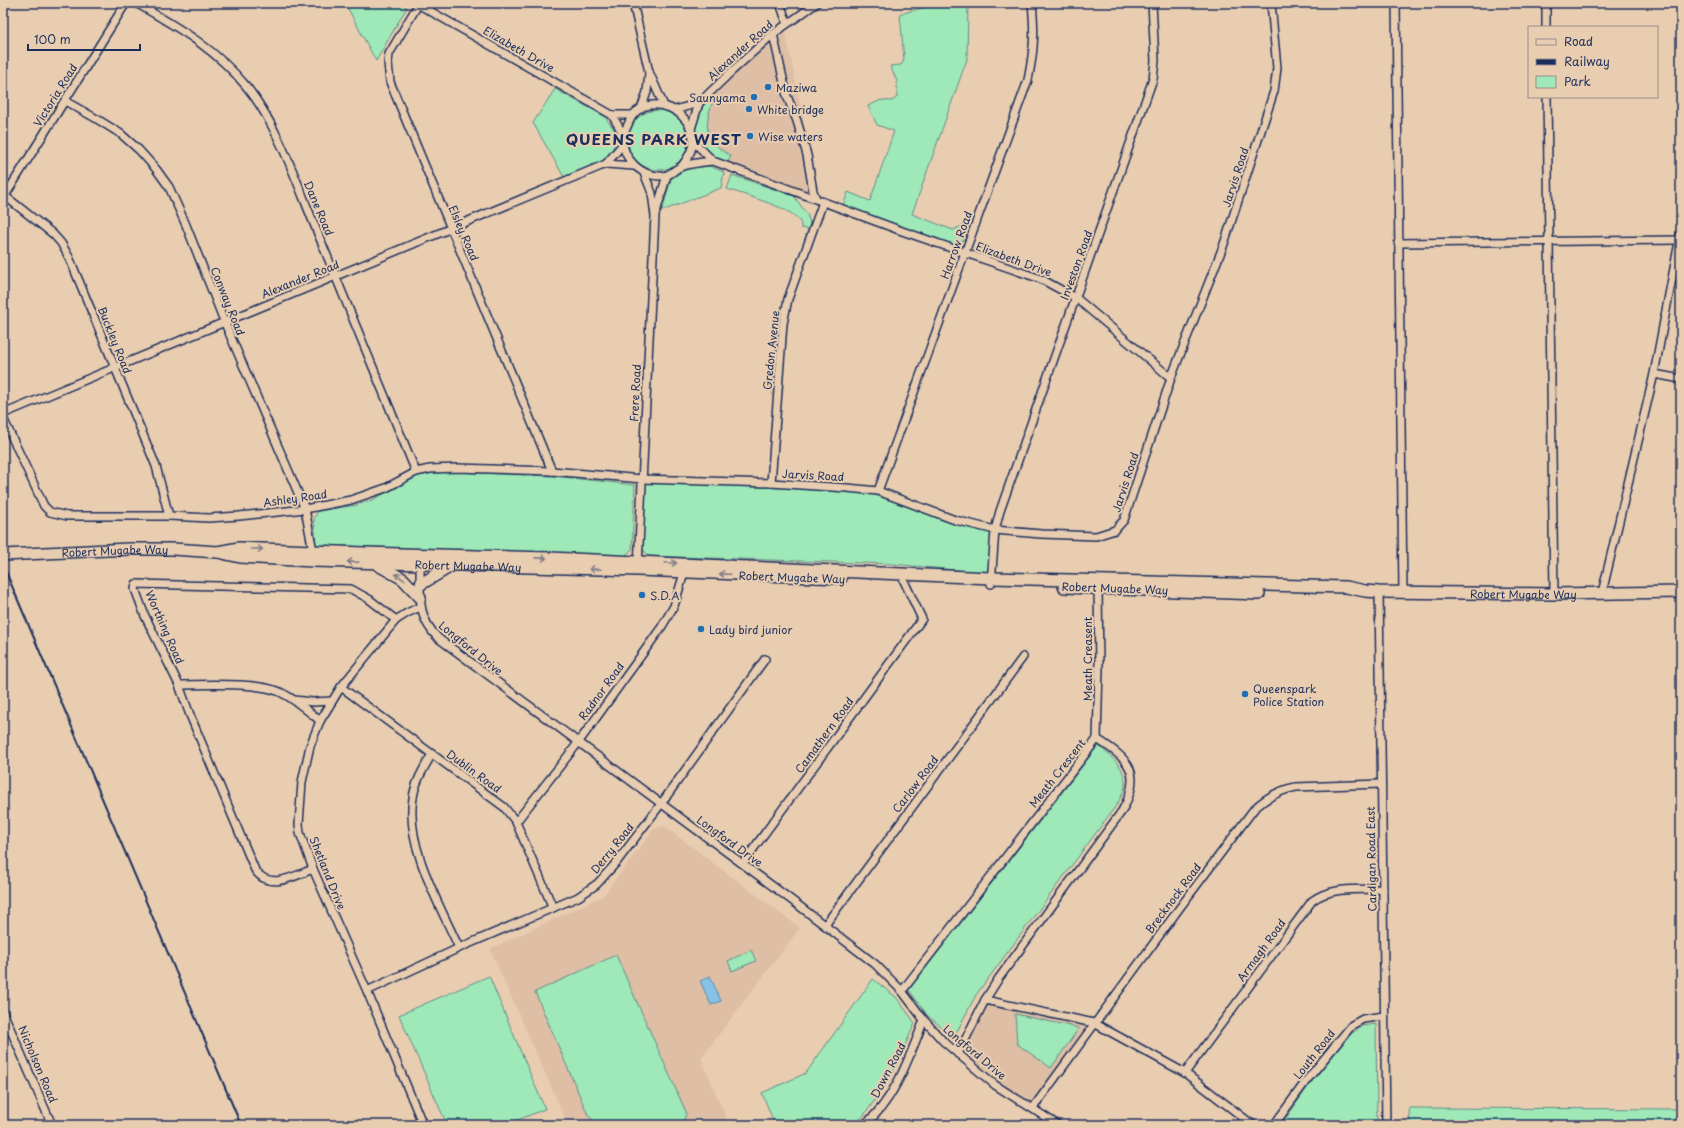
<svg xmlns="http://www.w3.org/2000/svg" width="1684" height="1128" viewBox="0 0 1684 1128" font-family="'Playpen Sans',sans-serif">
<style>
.built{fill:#debea5}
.green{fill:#9fe8b7;stroke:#5d8c8a}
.water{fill:#85c2e5;stroke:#5b87af}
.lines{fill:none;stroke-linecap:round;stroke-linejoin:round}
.street-casing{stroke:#1b2f5e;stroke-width:10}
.secondary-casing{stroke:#1b2f5e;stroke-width:14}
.street{stroke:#e9cdb0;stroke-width:7}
.secondary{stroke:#e9cdb0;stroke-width:11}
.rail{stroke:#1b2f5e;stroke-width:2}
.oneway{stroke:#827e87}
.poi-dot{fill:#1f6fb2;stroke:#e9cdb0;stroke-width:1.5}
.labels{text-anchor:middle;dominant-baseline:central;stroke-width:4;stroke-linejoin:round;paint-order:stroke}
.street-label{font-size:11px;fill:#1b2f5e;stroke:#e9cdb0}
.poi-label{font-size:11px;fill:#1b2f5e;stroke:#e9cdb0;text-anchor:start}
.district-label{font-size:15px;font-weight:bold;letter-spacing:1px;fill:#1b2f5e;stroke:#e9cdb0}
</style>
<rect width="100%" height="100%" fill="#e9cdb0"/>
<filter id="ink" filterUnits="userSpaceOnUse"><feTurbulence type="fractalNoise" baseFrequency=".025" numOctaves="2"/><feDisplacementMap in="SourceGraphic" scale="8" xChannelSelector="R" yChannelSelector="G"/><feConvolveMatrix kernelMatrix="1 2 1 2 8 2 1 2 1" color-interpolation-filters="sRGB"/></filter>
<g filter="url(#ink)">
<!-- built -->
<g class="built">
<polygon points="785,30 819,197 715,160 694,140 693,130 701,103"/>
<polygon points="664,826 800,928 701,1058 729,1125 568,1125 490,949 603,896 654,829"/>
<polygon points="986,1002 1087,1025 1032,1107 996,1084 960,1054"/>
</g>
<!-- green -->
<g class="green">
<polygon points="345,3 399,3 407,7 376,61"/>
<path d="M940 3H968L967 59 912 214 953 230 964 225 969 227C964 239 965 244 951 245L843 206 848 192 870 201 894 131 877 125 868 106 881 100 892 101 897 97V81L890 66 901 65 904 60 900 14Z"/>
<polygon points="555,89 604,116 614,129 615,143 611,152 601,162 564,177 533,123"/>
<path d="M710 99 713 101C703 128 705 141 731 156L728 162 715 158 696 140 695 128 703 106Z"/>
<circle cx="658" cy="140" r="30"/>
<polygon points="709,166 724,172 721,188 662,211 671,179 686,169"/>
<path d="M732 175 794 196 808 216 810 224 808 229 801 228C801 223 800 220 796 217 784 206 744 195 727 189Z"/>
<polygon points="450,472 552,476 635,485 632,549 625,556 316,545 314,518 318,511 357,505 372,500 418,476 433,473"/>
<polygon points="652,482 847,491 877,494 954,524 991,533 988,573 892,564 648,556 642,548 646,484"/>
<path d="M1098 746C1111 756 1126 767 1125 785 1125 790 1120 798 1118 803L976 995 954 1037 928 1016 909 990Z"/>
<polygon points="751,950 756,961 732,971 728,961"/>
<polygon points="616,955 686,1112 685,1117 681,1125 597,1125 588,1115 535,992"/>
<polygon points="489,976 545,1109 505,1125 447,1125 399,1015"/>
<polygon points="873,979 896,997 915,1023 890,1079 862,1118 847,1125 775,1125 762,1093 806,1073"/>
<polygon points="1015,1014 1079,1028 1051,1068 1017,1044"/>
<polygon points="1376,1024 1377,1125 1281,1125 1310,1084 1351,1034 1362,1026"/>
<polygon points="1409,1108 1681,1109 1681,1125 1410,1125"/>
</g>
<!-- water -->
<polygon class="water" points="710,976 721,1001 711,1005 700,981"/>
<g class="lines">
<defs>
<g id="street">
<path d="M136 3C177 27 215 48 246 86 276 122 296 180 314 224 348 306 382 389 416 472"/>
<polyline points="416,3 612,115 633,115"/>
<polyline points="419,3 389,54 388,63 390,82 552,471"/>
<polyline points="633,3 649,72 664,106"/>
<polyline points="780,3 787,23"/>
<polyline points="1396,3 1403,592"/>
<polyline points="1546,3 1546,27"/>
<polyline points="773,34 787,96 797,121 807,155 813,191 816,199"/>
<polyline points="1547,97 1554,594"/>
<polyline points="65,101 97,119 121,134 139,150 156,169 169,187 186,225 224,321 305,509 313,551"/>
<polyline points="641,109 647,92 649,72"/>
<polyline points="675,110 699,103 732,71 773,34 817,3"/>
<polyline points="612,115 623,134"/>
<polyline points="691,129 699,103"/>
<polyline points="693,141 713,161 902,231 1041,279 1076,298 1171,378"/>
<polyline points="606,164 623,144"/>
<path d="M682 166C688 158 693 150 693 141 693 111 652 92 633 115 630 119 628 125 626 129 621 139 623 152 630 160 638 171 653 179 667 175 673 173 677 167 683 166 693 163 704 162 713 161"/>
<polyline points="5,196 53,234 61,243 69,257 156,466 169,516"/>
<polyline points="3,199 126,3"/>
<polyline points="656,212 667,175"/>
<polyline points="1398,243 1679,240"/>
<polyline points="1654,374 1681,379"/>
<polyline points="3,414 606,164 634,166"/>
<polyline points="3,418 44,506 50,512 67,516 169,516 209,518 239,516 305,509 351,500 386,488 416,472 430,469 457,468 552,471 642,479 771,483 847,488 878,491 955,520 995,530 1041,534 1096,536 1115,530 1124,520 1171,378 1224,244 1274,91 1277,68 1271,3"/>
<polyline points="771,483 783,324 788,299 823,202"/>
<path d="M878 491 1028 80C1034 51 1035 33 1032 3"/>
<path d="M420 564C421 593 415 615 438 638L798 905 875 964 902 991 924 1020 943 1041 995 1085 1058 1125"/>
<polyline points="638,566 655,216 652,193 644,173"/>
<polyline points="991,584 995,530 1000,511 1153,79 1155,61 1152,3"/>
<polyline points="1379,592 1386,1125"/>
<polyline points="1602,593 1654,374 1681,231"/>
<polyline points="420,607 407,613 396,620 341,687 320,721 310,746 302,782 299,824 300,833 313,869 367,991 423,1125"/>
<path d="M179 685C204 685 257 682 280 692 295 699 307 710 320 721"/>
<polyline points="341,687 504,807 516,822 553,908"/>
<polyline points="294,700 313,702 332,701"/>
<polyline points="1097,739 1099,668 1098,586"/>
<path d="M432 754C424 768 415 782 413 798 405 846 440 905 459 948"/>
<polyline points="516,822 578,743 661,628 674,606 685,570"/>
<polyline points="743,863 922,619 904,581"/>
<path d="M313 869C294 876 269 891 255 870L190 715 179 685 145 616 135 589 136 584 351 589 369 599 396 620"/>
<polyline points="825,925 1023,657"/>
<polyline points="367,991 459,948 578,897 597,884 616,863 661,804 765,659"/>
<path d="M902 991 1097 739C1130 760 1143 773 1122 811L999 978 985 1000 958 1054"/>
<polyline points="985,1000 1094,1023 1185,1073 1253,1125"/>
<polyline points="3,1012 52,1125"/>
<path d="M1185 1073 1312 901C1331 886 1360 890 1383 889"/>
<path d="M1033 1108 1181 906 1254 809C1267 797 1279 790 1296 787L1381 784"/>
<path d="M864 1125C895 1101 910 1055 924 1020"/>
<polyline points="1274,1125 1306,1081 1352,1025 1363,1019 1384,1016"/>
</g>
<g id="secondary">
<path id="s1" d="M218 552 239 548 364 553 550 558 991 578 1346 587 1365 591 1379 592 1554 594 1681 592"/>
<path id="s2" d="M3 555 129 549H173L218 552 240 557 313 561 638 570 841 578"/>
<polyline points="378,565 403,579 420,597"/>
<polyline points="421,584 451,566"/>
<polyline points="1064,587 1259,594"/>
</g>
</defs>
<!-- street casing -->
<use href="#street" class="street-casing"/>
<!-- secondary casing -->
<use href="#secondary" class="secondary-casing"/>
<!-- street -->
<use href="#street" class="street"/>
<!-- secondary -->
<use href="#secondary" class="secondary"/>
<!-- rail -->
<polyline class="rail" points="3,565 241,1125"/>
</g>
<!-- one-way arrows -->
<defs><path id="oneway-shaft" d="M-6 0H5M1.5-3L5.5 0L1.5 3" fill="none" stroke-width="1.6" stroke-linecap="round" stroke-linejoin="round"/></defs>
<g class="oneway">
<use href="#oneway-shaft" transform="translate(257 549) rotate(2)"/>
<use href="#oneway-shaft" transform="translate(541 558) rotate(1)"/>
<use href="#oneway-shaft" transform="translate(353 562) rotate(-178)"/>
<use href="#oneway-shaft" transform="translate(671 563) rotate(2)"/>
<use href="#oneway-shaft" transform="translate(595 569) rotate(-178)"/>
<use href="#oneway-shaft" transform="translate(725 574) rotate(-178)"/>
<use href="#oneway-shaft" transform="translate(400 577) rotate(-144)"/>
</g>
</g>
<!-- markers -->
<g class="poi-dot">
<circle cx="768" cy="87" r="4"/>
<circle cx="754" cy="97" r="4"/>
<circle cx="749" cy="109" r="4"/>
<circle cx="750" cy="136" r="4"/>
<circle cx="642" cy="595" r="4"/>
<circle cx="701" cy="629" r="4"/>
<circle cx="1245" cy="694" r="4"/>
</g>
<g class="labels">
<!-- street labels -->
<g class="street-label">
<text transform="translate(519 49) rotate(30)">Elizabeth Drive</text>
<text transform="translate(740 50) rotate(-42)">Alexander Road</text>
<text transform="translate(55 95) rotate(-58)">Victoria Road</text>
<text transform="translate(1235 177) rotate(-72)">Jarvis Road</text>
<text transform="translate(319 208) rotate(67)">Dane Road</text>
<text transform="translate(464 233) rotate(67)">Elsley Road</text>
<text transform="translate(956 245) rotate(-70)">Harrow Road</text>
<text transform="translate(1014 259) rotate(20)">Elizabeth Drive</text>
<text transform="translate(1076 265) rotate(-70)">Investon Road</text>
<text transform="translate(300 279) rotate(-22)">Alexander Road</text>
<text transform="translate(228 301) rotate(68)">Conway Road</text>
<text transform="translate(115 340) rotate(68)">Buckley Road</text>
<text transform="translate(771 350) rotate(-84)">Gredon Avenue</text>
<text transform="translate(635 393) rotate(-87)">Frere Road</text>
<text transform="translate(813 475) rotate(3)">Jarvis Road</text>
<text transform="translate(1125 482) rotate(-72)">Jarvis Road</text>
<text transform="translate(295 498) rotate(-8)">Ashley Road</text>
<text stroke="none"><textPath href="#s2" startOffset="112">Robert Mugabe Way</textPath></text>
<text stroke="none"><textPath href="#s2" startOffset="466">Robert Mugabe Way</textPath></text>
<text transform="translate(792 577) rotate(2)">Robert Mugabe Way</text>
<text transform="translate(1115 588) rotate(2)">Robert Mugabe Way</text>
<text stroke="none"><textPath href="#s1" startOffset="1307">Robert Mugabe Way</textPath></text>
<text transform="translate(165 627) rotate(66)">Worthing Road</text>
<text transform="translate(471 648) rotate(39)">Longford Drive</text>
<text transform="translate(1087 659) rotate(-90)">Meath Creasent</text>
<text transform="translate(601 691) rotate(-54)">Radnor Road</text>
<text transform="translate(824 735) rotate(-54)">Camathern Road</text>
<text transform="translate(474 771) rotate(36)">Dublin Road</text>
<text transform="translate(1057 773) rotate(-52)">Meath Crescent</text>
<text transform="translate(915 784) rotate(-53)">Carlow Road</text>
<text transform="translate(730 841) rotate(36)">Longford Drive</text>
<text transform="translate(612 848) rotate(-51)">Derry Road</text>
<text transform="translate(1371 859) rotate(-91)">Cardigan Road East</text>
<text transform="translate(328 873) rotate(68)">Shetland Drive</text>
<text transform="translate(1173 898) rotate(-53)">Brecknock Road</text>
<text transform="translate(1261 950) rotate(-54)">Armagh Road</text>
<text transform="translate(975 1052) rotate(40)">Longford Drive</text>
<text transform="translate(1314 1054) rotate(-52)">Louth Road</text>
<text transform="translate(38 1064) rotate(67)">Nicholson Road</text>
<text transform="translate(888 1070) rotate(-62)">Down Road</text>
</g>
<!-- poi labels -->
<g class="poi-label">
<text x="776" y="87">Maziwa</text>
<text x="746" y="97" text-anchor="end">Saunyama</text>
<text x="757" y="109">White bridge</text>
<text x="758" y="136">Wise waters</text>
<text x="650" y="595">S.D.A</text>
<text x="709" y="629">Lady bird junior</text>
<text x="1253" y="688">Queenspark<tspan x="1253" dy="13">Police Station</tspan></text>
</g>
<!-- district labels -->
<g class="district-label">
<text x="654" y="138">QUEENS PARK WEST</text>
</g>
</g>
<!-- margin -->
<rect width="1684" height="1128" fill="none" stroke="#e9cdb0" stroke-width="16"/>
<rect x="8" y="8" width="1668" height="1112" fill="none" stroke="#1b2f5e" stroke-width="1.5" filter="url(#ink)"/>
<!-- legend -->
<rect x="1528" y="26" width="130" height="72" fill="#e9cdb0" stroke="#978e8f"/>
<rect x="1536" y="39" width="20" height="6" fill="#e9cdb0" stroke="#978e8f"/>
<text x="1564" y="46" font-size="12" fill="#1b2f5e">Road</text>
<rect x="1536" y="59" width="20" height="6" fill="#1b2f5e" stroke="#978e8f"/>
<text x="1564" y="66" font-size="12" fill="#1b2f5e">Railway</text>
<rect x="1536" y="76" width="20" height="12" fill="#9fe8b7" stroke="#978e8f"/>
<text x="1564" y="86" font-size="12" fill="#1b2f5e">Park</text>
<!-- scale -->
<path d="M28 44v6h112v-6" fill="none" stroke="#1b2f5e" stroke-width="2"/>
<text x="34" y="44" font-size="12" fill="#1b2f5e" stroke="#e9cdb0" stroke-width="3" paint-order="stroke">100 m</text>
</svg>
